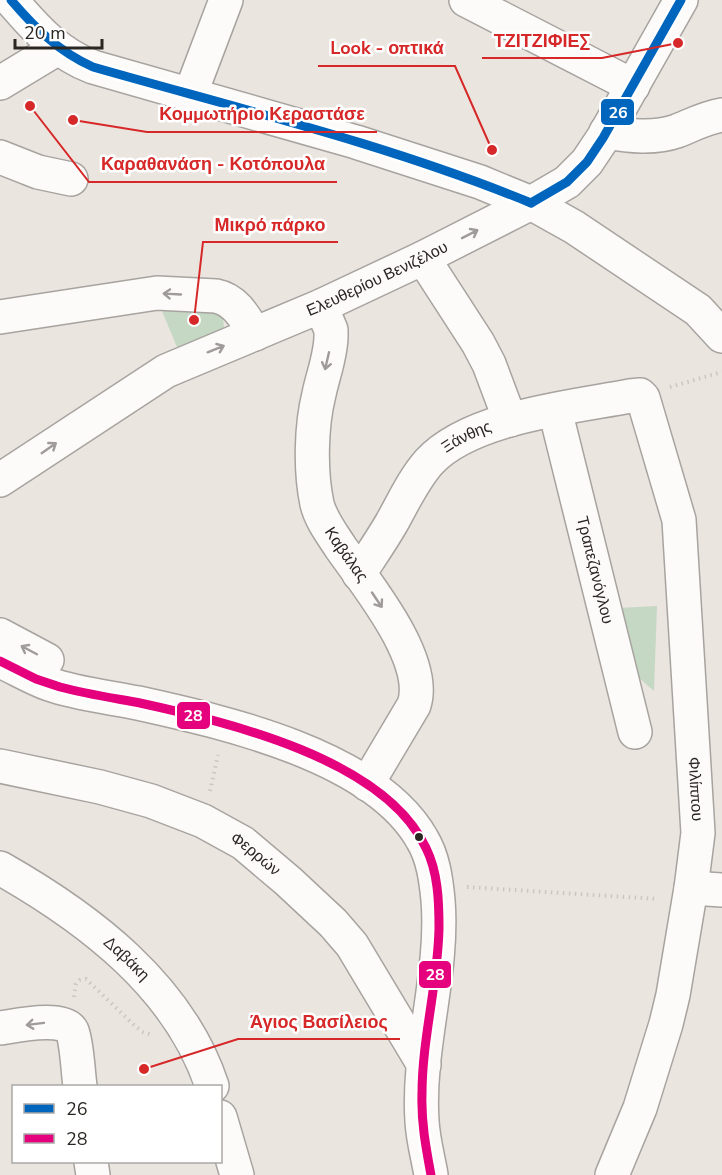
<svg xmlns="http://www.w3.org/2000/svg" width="722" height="1175" viewBox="0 0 722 1175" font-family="'Nunito Sans',sans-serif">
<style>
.green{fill:#c5d8c4}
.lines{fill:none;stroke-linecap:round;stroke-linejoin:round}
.minor-casing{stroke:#a7a39f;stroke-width:36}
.tertiary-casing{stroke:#a7a39f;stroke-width:36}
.path{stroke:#c9c7c4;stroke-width:4;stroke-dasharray:1.5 4.5;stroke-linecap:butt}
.minor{stroke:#fcfbfa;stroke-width:33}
.tertiary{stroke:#fcfbfa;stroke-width:33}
.bus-1-casing{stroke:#fff;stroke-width:14}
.bus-2-casing{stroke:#fff;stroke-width:14}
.bus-1{stroke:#0065bd;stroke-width:9}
.bus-2{stroke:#e5007d;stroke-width:9}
.oneway{stroke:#9e9b99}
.bus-dot{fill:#2a2622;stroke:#fff;stroke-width:2}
.labels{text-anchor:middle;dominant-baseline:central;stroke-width:5;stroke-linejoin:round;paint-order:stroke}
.street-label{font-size:16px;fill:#2a2622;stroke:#fff}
.leader{fill:none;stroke:#d62828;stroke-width:2}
.callout-dot{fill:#d62828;stroke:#fff;stroke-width:2}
.callout-label{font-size:18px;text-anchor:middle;font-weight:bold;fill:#d62828;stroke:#fff;stroke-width:5;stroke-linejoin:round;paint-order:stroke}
.line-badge{stroke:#fff;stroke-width:2}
.badge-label{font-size:16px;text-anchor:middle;font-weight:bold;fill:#fff}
</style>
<rect width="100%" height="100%" fill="#ebe5df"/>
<!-- green -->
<g class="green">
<polygon points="222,307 224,328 177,347 162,311"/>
<polygon points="657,606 654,691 620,661 617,608"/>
</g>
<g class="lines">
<defs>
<g id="minor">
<polyline points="466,0 633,86"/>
<polyline points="0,83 58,48"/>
<polyline points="190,95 226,0"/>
<path d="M606 132C629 136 654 139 677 131 692 125 705 118 722 115"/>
<polyline points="0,157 38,172 71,179"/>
<polyline points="423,258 478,343 489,364 510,420"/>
<path id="s1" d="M321 306 331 330V336C331 355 323 375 319 394 311 426 310 471 317 504 321 520 332 534 341 548 367 585 429 660 414 705L367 784"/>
<path d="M0 317 157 293 216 296C236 300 245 318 255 334"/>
<path id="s2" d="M555 410 635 732"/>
<path id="s3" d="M0 480 166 371 321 306 423 258 531 203 574 227 698 310 722 336"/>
<path id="s4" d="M359 574C370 557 381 541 391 524 403 503 413 480 429 462 470 417 572 407 630 396L640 395 643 398 679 520 698 833 691 888 673 995 666 1024 640 1108 612 1175"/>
<path id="s5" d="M0 766 100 787 151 801 203 821 243 843 288 881 333 923 352 945 424 1065"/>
<path id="s6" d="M0 868C88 918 179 986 212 1086"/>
<polyline points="691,888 722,890"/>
<path d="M0 1028C15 1026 64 1015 72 1031 77 1042 78 1073 80 1086"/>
<polyline points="220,1117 237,1175"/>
<polyline points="91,1162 93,1175"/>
</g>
<g id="tertiary">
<path d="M11 0C35 28 58 54 93 67L356 142 480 182 531 203 567 182 587 162 603 138 681 0"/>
<polyline points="0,635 47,660"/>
<path d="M0 661C16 668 32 678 49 684 77 694 109 697 138 703 224 722 375 756 422 839 433 857 436 879 438 900 444 974 417 1048 422 1121 423 1140 428 1157 431 1175"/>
</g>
</defs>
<!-- minor casing -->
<use href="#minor" class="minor-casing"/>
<!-- tertiary casing -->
<use href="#tertiary" class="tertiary-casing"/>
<!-- path -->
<g class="path">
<polyline points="670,387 722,372"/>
<polyline points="210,791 218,755"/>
<polyline points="467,887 657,899"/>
<polyline points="74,997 76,984 80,980 86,979 135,1026 143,1032 152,1035"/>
</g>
<!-- minor -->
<use href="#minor" class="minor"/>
<!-- tertiary -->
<use href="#tertiary" class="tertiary"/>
<defs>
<g id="bus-1">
<path d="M11 0C35 28 59 52 93 67 240 109 390 145 531 203"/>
<polyline points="531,203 567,182 587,162 603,138 681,0"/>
</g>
<path id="bus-2" d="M0 661 36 679 60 687C86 694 113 698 140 703 227 722 385 759 426 848 438 872 439 901 439 928 438 984 422 1038 422 1094 421 1122 426 1148 431 1175"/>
</defs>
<!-- bus-1 casing -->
<use href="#bus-1" class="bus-1-casing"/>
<!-- bus-2 casing -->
<use href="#bus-2" class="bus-2-casing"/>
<!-- bus-1 -->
<use href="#bus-1" class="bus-1"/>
<!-- bus-2 -->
<use href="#bus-2" class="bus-2"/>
</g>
<!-- one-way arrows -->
<defs><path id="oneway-shaft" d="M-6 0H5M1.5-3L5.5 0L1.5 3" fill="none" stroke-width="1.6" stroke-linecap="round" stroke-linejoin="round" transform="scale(1.5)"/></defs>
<g class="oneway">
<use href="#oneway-shaft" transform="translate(470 234) rotate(-27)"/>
<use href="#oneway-shaft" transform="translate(172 294) rotate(-177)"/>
<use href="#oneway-shaft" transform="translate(216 349) rotate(-22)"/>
<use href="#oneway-shaft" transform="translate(327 361) rotate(103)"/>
<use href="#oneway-shaft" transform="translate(49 448) rotate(-35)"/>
<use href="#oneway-shaft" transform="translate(377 600) rotate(56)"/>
<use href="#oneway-shaft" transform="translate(29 650) rotate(-152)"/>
<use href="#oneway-shaft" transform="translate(35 1024) rotate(173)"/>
</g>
<!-- markers -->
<circle class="bus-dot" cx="419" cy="837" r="5"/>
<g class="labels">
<!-- street labels -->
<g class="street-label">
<text stroke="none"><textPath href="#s3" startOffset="429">Ελευθερίου Βενιζέλου</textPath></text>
<text stroke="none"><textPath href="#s4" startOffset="178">Ξάνθης</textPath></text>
<text stroke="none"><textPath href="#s1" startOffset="261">Καβάλας</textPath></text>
<text stroke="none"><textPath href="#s2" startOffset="165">Τραπεζανόγλου</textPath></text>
<text stroke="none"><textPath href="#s4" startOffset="758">Φιλίππου</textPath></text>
<text stroke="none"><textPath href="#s5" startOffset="273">Φερρών</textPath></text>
<text stroke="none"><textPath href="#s6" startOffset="156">Δαβάκη</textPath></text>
</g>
</g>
<!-- callouts -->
<path class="leader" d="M678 43L602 58H482M492 150L455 66H318M73 120L147 132H377M30 106L89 182H337M194 320L203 242H338M144 1069L238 1039H400"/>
<g class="callout-dot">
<circle cx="678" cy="43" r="6"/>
<circle cx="492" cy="150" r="6"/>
<circle cx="73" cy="120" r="6"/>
<circle cx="30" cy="106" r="6"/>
<circle cx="194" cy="320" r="6"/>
<circle cx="144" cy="1069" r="6"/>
</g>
<g class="callout-label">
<text x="542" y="47">ΤΖΙΤΖΙΦΙΕΣ</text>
<text x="387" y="54">Look - οπτικά</text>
<text x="262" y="120">Κομμωτήριο Κεραστάσε</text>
<text x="213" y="170">Καραθανάση - Κοτόπουλα</text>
<text x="270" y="231">Μικρό πάρκο</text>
<text x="319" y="1028">Άγιος Βασίλειος</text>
</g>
<g class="line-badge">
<rect x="600" y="98" width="35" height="28" rx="6" fill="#0065bd"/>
<rect x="176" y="701" width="35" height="29" rx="6" fill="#e5007d"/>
<rect x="418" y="960" width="34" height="29" rx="6" fill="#e5007d"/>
</g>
<g class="badge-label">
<text x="618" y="118">26</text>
<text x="193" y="721">28</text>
<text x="435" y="980">28</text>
</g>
<!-- legend -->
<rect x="12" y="1085" width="210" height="78" fill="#ffffff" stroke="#aaa8a7" stroke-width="1.5"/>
<rect x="24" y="1104" width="30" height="9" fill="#0065bd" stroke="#aaa8a7" stroke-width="1.5"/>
<text x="66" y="1115" font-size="18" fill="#2a2622">26</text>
<rect x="24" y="1134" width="30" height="9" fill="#e5007d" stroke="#aaa8a7" stroke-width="1.5"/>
<text x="66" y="1145" font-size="18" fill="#2a2622">28</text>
<!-- scale -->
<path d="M15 39v9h87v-9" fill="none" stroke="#2a2622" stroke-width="3"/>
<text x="24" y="39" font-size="18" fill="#2a2622" stroke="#ffffff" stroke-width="4.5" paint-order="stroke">20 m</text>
</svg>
